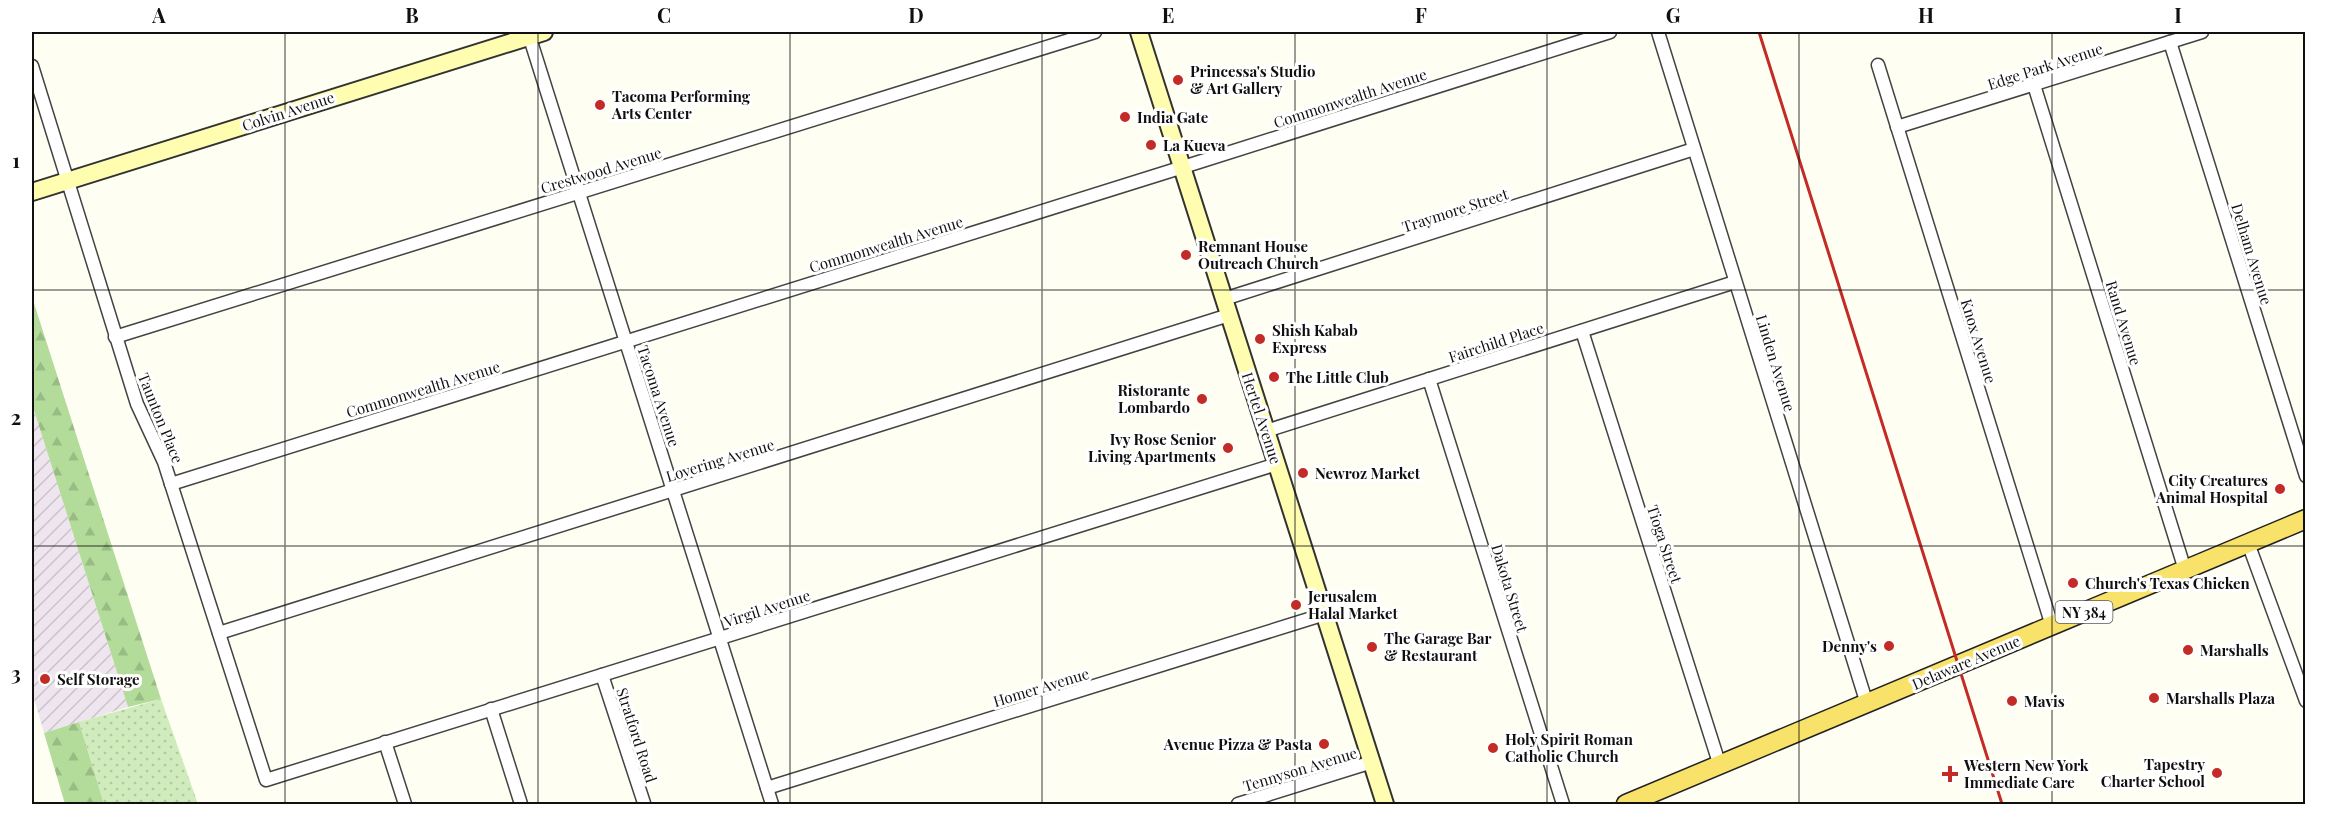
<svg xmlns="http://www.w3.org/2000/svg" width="2337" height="836" viewBox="0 0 2337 836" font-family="'Playfair Display',serif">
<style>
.industrial{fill:url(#industrial-furrows)}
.grass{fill:url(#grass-dots)}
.forest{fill:url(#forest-firs)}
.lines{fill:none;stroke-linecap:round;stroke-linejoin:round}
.street-casing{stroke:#434343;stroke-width:15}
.secondary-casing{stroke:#323232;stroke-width:20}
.primary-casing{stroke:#212121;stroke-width:21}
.street{stroke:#fff;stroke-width:12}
.secondary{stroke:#fffdaf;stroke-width:16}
.primary{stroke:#f9e26a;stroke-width:18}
.rail{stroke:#c32b26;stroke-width:3}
.grid{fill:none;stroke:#101010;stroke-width:1.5;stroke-opacity:0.55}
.poi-dot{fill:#c32b26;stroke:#fff;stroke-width:2}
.labels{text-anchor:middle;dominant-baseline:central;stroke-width:6;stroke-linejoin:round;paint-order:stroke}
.shield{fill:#fff;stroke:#585858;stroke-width:1.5}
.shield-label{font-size:14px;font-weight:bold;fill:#101010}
.street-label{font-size:15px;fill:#101010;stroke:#fff}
.poi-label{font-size:15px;font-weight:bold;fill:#101010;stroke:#fff;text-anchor:start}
.neatline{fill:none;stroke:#101010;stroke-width:2}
.grid-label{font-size:20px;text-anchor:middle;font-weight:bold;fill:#101010}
</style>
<defs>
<pattern id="industrial-furrows" width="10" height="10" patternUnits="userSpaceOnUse" patternTransform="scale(1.5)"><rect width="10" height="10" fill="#eee5ee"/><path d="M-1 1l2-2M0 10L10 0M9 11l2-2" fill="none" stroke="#cbc3cb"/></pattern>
<pattern id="grass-dots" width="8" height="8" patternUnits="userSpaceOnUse" patternTransform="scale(1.5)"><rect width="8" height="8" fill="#d0ebbc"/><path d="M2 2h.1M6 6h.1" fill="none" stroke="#b2c8a1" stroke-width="1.8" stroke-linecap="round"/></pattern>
<pattern id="forest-firs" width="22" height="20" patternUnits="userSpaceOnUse" patternTransform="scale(1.5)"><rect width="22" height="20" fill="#b3dc9b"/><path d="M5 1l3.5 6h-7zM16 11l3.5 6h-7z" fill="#99bc84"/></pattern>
</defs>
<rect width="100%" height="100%" fill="#fffef3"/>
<!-- industrial -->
<polygon class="industrial" points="32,404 128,707 44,733 32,692"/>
<!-- grass -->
<polygon class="grass" points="161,699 198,804 104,804 79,722"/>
<!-- forest -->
<g class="forest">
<polygon points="32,297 161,699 128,707 32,404"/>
<polygon points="79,722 104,804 65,804 44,733"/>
</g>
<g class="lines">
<defs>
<g id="street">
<polyline points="528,32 772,804"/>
<polyline points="1658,32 1867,704"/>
<polyline points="2170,42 2306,476"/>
<polyline points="1878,65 2052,626"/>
<polyline points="32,66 137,404 164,462 266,780 1277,464"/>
<polyline points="2034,85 2185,570"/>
<polyline points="1897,127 2202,32"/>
<polyline points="1224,299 1694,149"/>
<polyline points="1582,331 1720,766"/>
<polyline points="115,337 1095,32"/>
<polyline points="1429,379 1563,804"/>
<polyline points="1266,431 1735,282"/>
<polyline points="171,484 1199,162 1610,32"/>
<polyline points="2248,543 2306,701"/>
<polyline points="219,633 1229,315"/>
<polyline points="602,675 644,803"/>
<polyline points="491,709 521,804"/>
<polyline points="385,742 405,804"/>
<polyline points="767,788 1325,614"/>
<polyline points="1238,804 1372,762"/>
</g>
<g id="secondary">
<polyline points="1139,32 1385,804"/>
<polyline points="32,192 544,32"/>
</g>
<polyline id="primary" points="1626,804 2306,519"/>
</defs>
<!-- street casing -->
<use href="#street" class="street-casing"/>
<!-- secondary casing -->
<use href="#secondary" class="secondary-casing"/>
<!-- primary casing -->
<use href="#primary" class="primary-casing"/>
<!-- street -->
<use href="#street" class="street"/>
<!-- secondary -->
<use href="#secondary" class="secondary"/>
<!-- primary -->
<use href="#primary" class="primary"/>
<!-- rail -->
<polyline class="rail" points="1759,32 2002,804"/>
</g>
<!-- grid -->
<path class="grid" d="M285 32V804M538 32V804M790 32V804M1042 32V804M1295 32V804M1547 32V804M1799 32V804M2052 32V804M32 290H2306M32 546H2306"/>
<!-- markers -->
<g class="poi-dot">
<circle cx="1178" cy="80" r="6"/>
<circle cx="600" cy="105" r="6"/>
<circle cx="1125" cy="117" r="6"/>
<circle cx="1151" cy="145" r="6"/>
<circle cx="1186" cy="255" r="6"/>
<circle cx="1260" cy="339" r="6"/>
<circle cx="1274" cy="377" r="6"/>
<circle cx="1202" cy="399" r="6"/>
<circle cx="1228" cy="448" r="6"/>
<circle cx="1303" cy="473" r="6"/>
<circle cx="2280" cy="489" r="6"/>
<circle cx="2073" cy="583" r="6"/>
<circle cx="1296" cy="605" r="6"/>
<circle cx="1889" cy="646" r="6"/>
<circle cx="1372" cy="647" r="6"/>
<circle cx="2188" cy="650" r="6"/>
<circle cx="45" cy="679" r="6"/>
<circle cx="2154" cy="698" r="6"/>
<circle cx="2012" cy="701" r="6"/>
<circle cx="1324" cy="744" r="6"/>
<circle cx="1493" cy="748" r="6"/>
<circle cx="2217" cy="773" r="6"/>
<path d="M1947 765h6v6h6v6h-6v6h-6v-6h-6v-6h6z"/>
</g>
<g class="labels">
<!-- shield labels -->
<rect class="shield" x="2055.5" y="601" width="57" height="22" rx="4.5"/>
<g class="shield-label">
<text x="2084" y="612">NY 384</text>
</g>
<!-- street labels -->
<g class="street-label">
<text transform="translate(2045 66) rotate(-18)">Edge Park Avenue</text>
<text transform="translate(1350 98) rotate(-18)">Commonwealth Avenue</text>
<text transform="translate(288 111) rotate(-18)">Colvin Avenue</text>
<text transform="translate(601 170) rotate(-17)">Crestwood Avenue</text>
<text transform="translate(1455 210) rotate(-18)">Traymore Street</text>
<text transform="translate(886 244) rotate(-17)">Commonwealth Avenue</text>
<text transform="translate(2252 254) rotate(73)">Delham Avenue</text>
<text transform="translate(2124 323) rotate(73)">Rand Avenue</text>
<text transform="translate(1979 341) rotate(73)">Knox Avenue</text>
<text transform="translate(1496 342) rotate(-18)">Fairchild Place</text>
<text transform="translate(1776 363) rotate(73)">Linden Avenue</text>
<text transform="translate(423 389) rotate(-17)">Commonwealth Avenue</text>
<text transform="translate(659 396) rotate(72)">Tacoma Avenue</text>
<text transform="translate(161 418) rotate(68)">Taunton Place</text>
<text transform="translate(1262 418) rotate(72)">Hertel Avenue</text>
<text transform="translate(720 460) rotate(-17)">Lovering Avenue</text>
<text transform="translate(1665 544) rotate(72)">Tioga Street</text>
<text transform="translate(1510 588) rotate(73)">Dakota Street</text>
<text transform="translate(767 608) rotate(-18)">Virgil Avenue</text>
<text transform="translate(1966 662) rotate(-23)">Delaware Avenue</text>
<text transform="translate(1041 687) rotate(-17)">Homer Avenue</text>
<text transform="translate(637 735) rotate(72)">Stratford Road</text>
<text transform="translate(1300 769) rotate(-17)">Tennyson Avenue</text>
</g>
<!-- poi labels -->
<g class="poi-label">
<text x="1190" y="71">Princessa's Studio<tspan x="1190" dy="17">&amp; Art Gallery</tspan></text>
<text x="612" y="96">Tacoma Performing<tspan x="612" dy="17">Arts Center</tspan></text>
<text x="1137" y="117">India Gate</text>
<text x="1163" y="145">La Kueva</text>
<text x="1198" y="246">Remnant House<tspan x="1198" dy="17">Outreach Church</tspan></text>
<text x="1272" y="330">Shish Kabab<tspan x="1272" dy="17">Express</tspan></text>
<text x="1286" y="377">The Little Club</text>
<text x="1190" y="390" text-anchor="end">Ristorante<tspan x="1190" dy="17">Lombardo</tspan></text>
<text x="1216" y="439" text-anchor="end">Ivy Rose Senior<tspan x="1216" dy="17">Living Apartments</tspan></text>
<text x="1315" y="473">Newroz Market</text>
<text x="2268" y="480" text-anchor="end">City Creatures<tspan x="2268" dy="17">Animal Hospital</tspan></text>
<text x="2085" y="583">Church's Texas Chicken</text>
<text x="1308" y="596">Jerusalem<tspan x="1308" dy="17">Halal Market</tspan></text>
<text x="1384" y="638">The Garage Bar<tspan x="1384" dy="17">&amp; Restaurant</tspan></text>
<text x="1877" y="646" text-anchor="end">Denny's</text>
<text x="2200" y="650">Marshalls</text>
<text x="57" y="679">Self Storage</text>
<text x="2166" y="698">Marshalls Plaza</text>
<text x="2024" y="701">Mavis</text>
<text x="1505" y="739">Holy Spirit Roman<tspan x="1505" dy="17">Catholic Church</tspan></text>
<text x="1312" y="744" text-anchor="end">Avenue Pizza &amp; Pasta</text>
<text x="2205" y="764" text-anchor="end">Tapestry<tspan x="2205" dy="17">Charter School</tspan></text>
<text x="1964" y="765">Western New York<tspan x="1964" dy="17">Immediate Care</tspan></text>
</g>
</g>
<!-- border -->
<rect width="2337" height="836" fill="none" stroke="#ffffff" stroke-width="66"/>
<rect x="33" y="33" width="2271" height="770" class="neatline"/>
<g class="grid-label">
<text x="159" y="23">A</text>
<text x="412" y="23">B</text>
<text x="664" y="23">C</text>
<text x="916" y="23">D</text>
<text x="1168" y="23">E</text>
<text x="1421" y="23">F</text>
<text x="1673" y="23">G</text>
<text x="1926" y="23">H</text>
<text x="2178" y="23">I</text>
<text x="16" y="168">1</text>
<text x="16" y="425">2</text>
<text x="16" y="681">3</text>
</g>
</svg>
